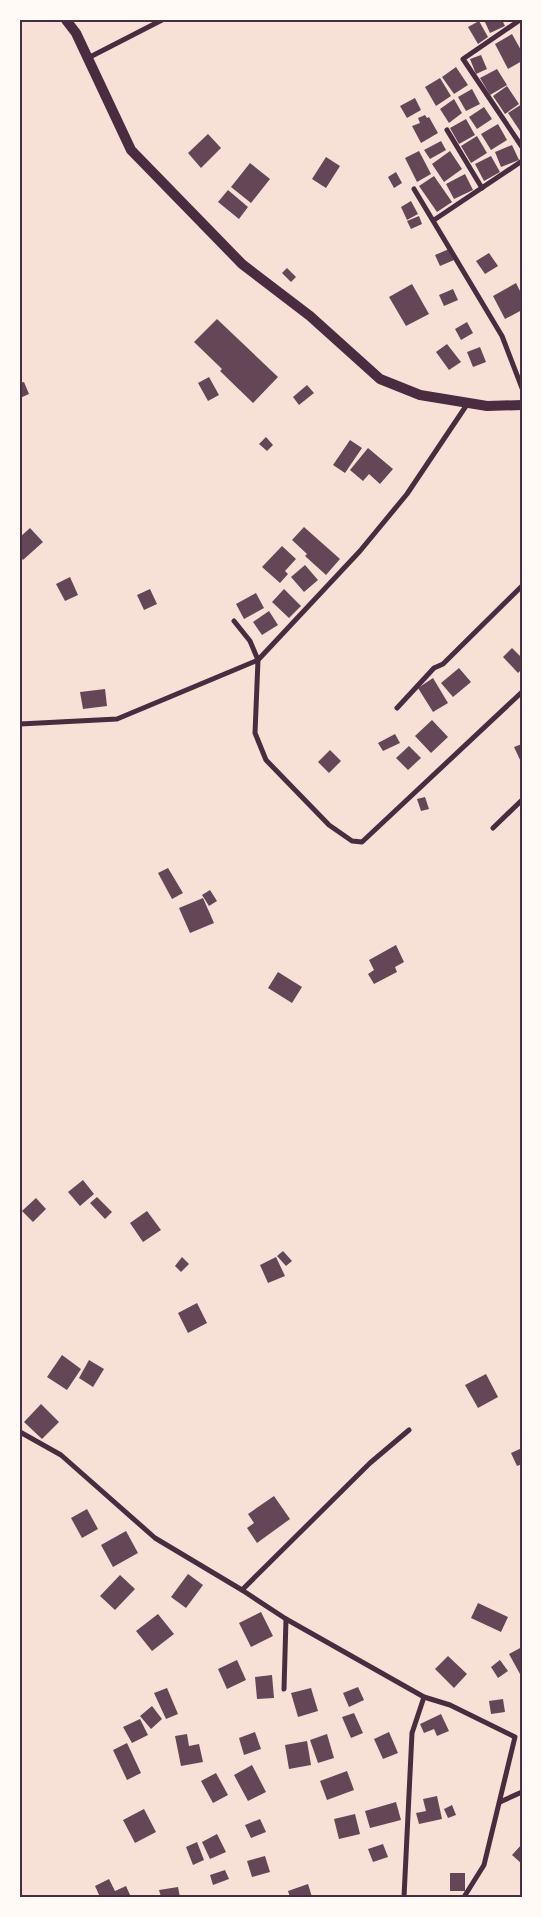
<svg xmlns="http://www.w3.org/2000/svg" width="542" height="1917" viewBox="0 0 542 1917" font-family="'PT Sans Narrow',sans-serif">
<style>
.building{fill:#644757}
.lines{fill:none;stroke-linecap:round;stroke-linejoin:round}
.minor{stroke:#4a2c40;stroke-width:5}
.secondary{stroke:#4a2c40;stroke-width:10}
.neatline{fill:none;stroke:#4a2c40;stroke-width:2}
</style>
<rect width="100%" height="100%" fill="#f7e1d7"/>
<!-- building -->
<g class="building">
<polygon points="484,20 502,20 505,26 490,33"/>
<polygon points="479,21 488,37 478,44 468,27"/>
<polygon points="512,34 522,52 522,61 508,69 495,44"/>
<polygon points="481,55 487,69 476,74 470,59"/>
<polygon points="456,67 468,85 454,94 442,77"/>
<polygon points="497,69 507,85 490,95 480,78"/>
<polygon points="440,78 451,96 436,106 425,87"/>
<polygon points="507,86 519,104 505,114 493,96"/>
<polygon points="472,89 480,104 466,111 458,97"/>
<polygon points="415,98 421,110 407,118 400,106"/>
<polygon points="454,99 462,113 449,123 440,109"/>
<polygon points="522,104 522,129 520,131 508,113"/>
<polygon points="484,107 492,119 477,129 469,117"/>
<polygon points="425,115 427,118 429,117 438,133 421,143 412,126 420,123 418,118"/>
<polygon points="466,119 475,135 459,144 450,128"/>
<polygon points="498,124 507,140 491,150 481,134"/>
<polygon points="208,134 221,148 201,168 188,153"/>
<polygon points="477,136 487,153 471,163 461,146"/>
<polygon points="441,141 446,150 430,159 424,150"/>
<polygon points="512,145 519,160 501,167 495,152"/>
<polygon points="419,151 431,174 417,182 405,158"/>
<polygon points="450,151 462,169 444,182 432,164"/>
<polygon points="491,156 500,172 484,181 475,164"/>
<polygon points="326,157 340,166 326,188 312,179"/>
<polygon points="250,163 270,179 251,203 231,187"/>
<polygon points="396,172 402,183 394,188 388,177"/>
<polygon points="465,174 473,190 454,199 446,184"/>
<polygon points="434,176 452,202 437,212 419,186"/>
<polygon points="228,190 248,207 239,219 218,202"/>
<polygon points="411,201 418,214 407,220 401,207"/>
<polygon points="419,216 422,224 411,229 407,221"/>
<polygon points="449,249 454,260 440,266 435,255"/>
<polygon points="489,253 498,266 485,274 476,261"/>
<polygon points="287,268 296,277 291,282 282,273"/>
<polygon points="516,283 522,295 522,310 505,319 493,296"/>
<polygon points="412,284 429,314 406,326 389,297"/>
<polygon points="453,289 458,300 444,306 439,295"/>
<polygon points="217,319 278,377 253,403 220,371 222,369 194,342"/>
<polygon points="467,322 473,333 461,340 455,329"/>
<polygon points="447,344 461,362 449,370 436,352"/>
<polygon points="480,347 486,362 473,367 467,352"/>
<polygon points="209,377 219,395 208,401 198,383"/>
<polygon points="24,382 29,394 20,398 20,383"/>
<polygon points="307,385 314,393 299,405 293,397"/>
<polygon points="266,437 273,445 267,451 259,444"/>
<polygon points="350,440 362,448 345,473 333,465"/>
<polygon points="368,448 393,469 380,484 369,474 363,481 350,470"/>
<polygon points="304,527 340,559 326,575 305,556 307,554 292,540"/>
<polygon points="30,528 43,542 23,560 20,556 20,537"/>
<polygon points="282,546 296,559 285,571 288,574 280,583 262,567"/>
<polygon points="305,565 318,580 304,592 291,577"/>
<polygon points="70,577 78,595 65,601 56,584"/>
<polygon points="150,589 157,604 144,610 137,595"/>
<polygon points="284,589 301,606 289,618 272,602"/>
<polygon points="256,593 264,608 244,619 236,604"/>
<polygon points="269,611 278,625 262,635 253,622"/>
<polygon points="512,648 522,658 522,669 518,673 503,657"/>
<polygon points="459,668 471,682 453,697 441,683"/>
<polygon points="433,678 448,703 433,712 418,688"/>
<polygon points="105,689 107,706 83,709 80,692"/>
<polygon points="432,720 448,737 431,753 415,736"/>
<polygon points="395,734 400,743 383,751 378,743"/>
<polygon points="522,744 522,764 514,747"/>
<polygon points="409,746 421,758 408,770 396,758"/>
<polygon points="330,750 341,761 329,773 318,762"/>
<polygon points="425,797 429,809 421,811 417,799"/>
<polygon points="168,868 183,893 172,899 158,873"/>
<polygon points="210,890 217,901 209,906 202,895"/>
<polygon points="203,898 214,923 190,933 179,908"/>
<polygon points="396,945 404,962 395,967 397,972 374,984 368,974 374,970 369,960"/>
<polygon points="278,972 302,987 292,1003 268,988"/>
<polygon points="83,1180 94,1194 80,1206 68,1192"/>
<polygon points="97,1197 112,1212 105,1219 90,1203"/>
<polygon points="36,1198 46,1209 33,1222 22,1211"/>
<polygon points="147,1211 161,1230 143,1242 130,1223"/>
<polygon points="283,1251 292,1261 286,1266 277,1256"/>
<polygon points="182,1257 189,1264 181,1272 175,1266"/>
<polygon points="276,1257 285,1276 268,1283 260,1265"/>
<polygon points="197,1303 207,1323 188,1333 178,1313"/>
<polygon points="62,1355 81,1369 67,1390 47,1377"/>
<polygon points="89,1360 104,1369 93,1387 79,1378"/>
<polygon points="486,1374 498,1397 478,1408 465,1385"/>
<polygon points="41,1404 59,1422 42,1439 24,1422"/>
<polygon points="522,1448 522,1464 517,1466 511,1453"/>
<polygon points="274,1496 290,1519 257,1543 247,1528 254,1523 248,1514"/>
<polygon points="87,1509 98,1529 82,1538 71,1518"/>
<polygon points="126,1531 138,1553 113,1567 101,1545"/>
<polygon points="188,1574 203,1585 186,1608 171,1597"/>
<polygon points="120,1575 135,1589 115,1610 100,1596"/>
<polygon points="478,1603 508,1617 501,1632 471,1618"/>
<polygon points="261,1612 273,1636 251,1647 239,1623"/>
<polygon points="158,1614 174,1634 152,1651 136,1631"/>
<polygon points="522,1647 522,1673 520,1674 509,1654"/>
<polygon points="448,1656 467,1674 454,1688 435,1669"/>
<polygon points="237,1660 246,1680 227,1689 218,1669"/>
<polygon points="500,1660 508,1671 498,1678 491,1667"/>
<polygon points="272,1675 274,1698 257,1699 255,1677"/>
<polygon points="358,1687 364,1700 349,1707 343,1693"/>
<polygon points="167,1688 178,1714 166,1719 154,1693"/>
<polygon points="311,1688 318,1711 298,1717 291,1693"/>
<polygon points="503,1699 505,1712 491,1714 489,1701"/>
<polygon points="152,1706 162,1719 151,1729 140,1716"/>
<polygon points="354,1713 363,1733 351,1738 342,1717"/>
<polygon points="441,1714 449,1731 437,1736 434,1729 424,1733 420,1724"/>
<polygon points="140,1719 148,1735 132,1743 123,1727"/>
<polygon points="255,1732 261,1749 244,1755 239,1738"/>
<polygon points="389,1732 398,1753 383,1759 374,1739"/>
<polygon points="187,1734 189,1746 199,1744 203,1762 181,1766 175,1736"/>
<polygon points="327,1734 334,1758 318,1763 310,1740"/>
<polygon points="307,1741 311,1765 289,1769 285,1745"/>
<polygon points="127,1743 141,1773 127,1780 113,1750"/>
<polygon points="252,1765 266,1792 248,1801 234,1775"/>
<polygon points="347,1771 354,1790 327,1800 320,1781"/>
<polygon points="216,1773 228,1795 213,1803 201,1781"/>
<polygon points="437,1796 442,1819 419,1824 416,1813 426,1811 423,1799"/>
<polygon points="396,1802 401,1820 370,1828 365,1811"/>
<polygon points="452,1805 456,1815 448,1818 444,1809"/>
<polygon points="144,1809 156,1832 135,1843 123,1820"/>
<polygon points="355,1814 360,1834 339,1839 334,1819"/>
<polygon points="260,1819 266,1832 251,1838 245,1825"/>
<polygon points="217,1834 226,1852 210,1859 202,1842"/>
<polygon points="197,1842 204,1860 193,1865 186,1847"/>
<polygon points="383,1844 388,1857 373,1862 368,1849"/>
<polygon points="522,1844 522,1864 512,1855"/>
<polygon points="265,1856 270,1872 252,1877 247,1861"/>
<polygon points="225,1870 229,1879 213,1885 210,1875"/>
<rect x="450" y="1873" width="15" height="18"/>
<polygon points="109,1879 115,1891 126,1886 131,1897 100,1897 95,1886"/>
<polygon points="308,1884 312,1897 290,1897 288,1891"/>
<polygon points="178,1887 180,1897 161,1897 159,1890"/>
</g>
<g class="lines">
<!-- minor -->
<g class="minor">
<polyline points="520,20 463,59 522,147"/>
<polyline points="88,58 162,20"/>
<polyline points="447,130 482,188"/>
<polyline points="414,189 502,336 522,388"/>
<polyline points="434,220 522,161"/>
<polyline points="234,621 250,641 258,660 255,733 266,760 329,825 352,841 362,842 522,692"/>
<polyline points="397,708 434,668 443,664 522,586"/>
<polyline points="20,724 117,719 258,660 360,551 407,494 468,403"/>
<polyline points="493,828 522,800"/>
<polyline points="20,1432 61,1455 155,1538 242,1590 286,1619 424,1697 450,1705 515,1737 484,1865 464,1897"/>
<polyline points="242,1590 370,1463 409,1430"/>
<polyline points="284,1689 286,1619"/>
<polyline points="500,1802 522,1792"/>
<polyline points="404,1897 412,1733 424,1697"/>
</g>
<!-- secondary -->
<polyline class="secondary" points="66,20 76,33 131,150 242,264 310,316 380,379 420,395 487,406 522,405"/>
</g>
<!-- border -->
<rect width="542" height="1917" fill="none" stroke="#fffaf5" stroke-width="42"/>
<rect x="21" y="21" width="500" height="1875" class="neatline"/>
</svg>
